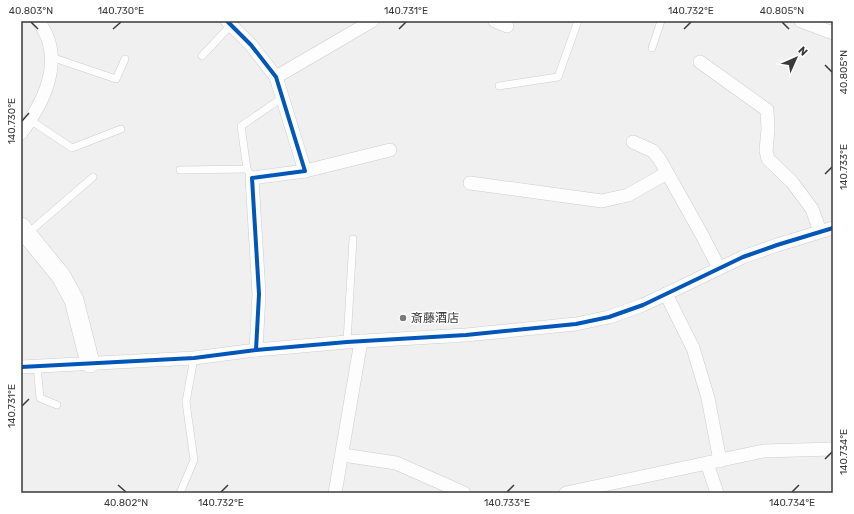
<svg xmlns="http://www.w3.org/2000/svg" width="854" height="514" viewBox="0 0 854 514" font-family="Rubik,'Noto Sans JP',sans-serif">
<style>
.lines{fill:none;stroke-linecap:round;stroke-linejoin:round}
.lane-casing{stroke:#cccdcc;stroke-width:8}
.street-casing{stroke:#cccdcc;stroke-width:14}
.secondary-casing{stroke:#cccdcc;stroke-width:20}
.lane{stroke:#fdfdfd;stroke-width:7}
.street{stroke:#fdfdfd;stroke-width:13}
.secondary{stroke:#fdfdfd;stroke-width:19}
.cycleway-casing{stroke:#fff;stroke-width:6}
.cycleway{stroke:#0057b8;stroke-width:4}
.ticks{fill:none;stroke:#393a39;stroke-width:1.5}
.poi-dot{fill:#797a79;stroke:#fff;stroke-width:1.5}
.labels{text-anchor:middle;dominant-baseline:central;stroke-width:3;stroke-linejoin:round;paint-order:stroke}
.poi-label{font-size:12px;fill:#393a39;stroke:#fff;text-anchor:start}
.neatline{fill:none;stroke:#393a39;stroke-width:1.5}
.ticks-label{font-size:10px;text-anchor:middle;fill:#393a39}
</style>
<rect width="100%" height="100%" fill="#eff0ef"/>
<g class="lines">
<defs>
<g id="lane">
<polyline points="652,48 661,21"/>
<polyline points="202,56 231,25"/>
<polyline points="51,57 116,79 125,59"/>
<polyline points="499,86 558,77 578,21"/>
<polyline points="30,120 72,148 121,129"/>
<polyline points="180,170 247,169"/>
<polyline points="252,178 247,169 241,126 282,98"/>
<polyline points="27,234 93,177"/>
<polyline points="347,342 353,239"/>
<polyline points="37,366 40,398 57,405"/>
<polyline points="180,493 194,460 186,402 194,358"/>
</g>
<g id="street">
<polyline points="227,21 251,45 276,77 305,171 252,178 259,294 256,350"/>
<polyline points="495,21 507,26"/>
<polyline points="801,21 833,33"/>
<polyline points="700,62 767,110 768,129 766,151 768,159 792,182 812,209 820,231"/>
<polyline points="276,77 372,21"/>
<path d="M21 133C45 101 66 57 38 21"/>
<polyline points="633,142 653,151 660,160 702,235 719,268"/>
<polyline points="305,171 390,150"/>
<polyline points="470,183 602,201 628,195 667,173"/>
<polyline points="666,294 693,348 708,398 720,461"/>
<polyline points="21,367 194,358 256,350 347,342 466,335 576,324 609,317 643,305 743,257 777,245 833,228"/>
<polyline points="343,455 396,463 464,493"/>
<polyline points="707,463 717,493"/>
<polyline points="335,493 361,341"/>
<polyline points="566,493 763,451 833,449"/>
</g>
<polyline id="secondary" points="21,227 61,276 74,300 90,363"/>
</defs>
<!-- lane casing -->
<use href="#lane" class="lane-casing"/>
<!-- street casing -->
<use href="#street" class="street-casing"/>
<!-- secondary casing -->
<use href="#secondary" class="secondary-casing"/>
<!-- lane -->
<use href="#lane" class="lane"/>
<!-- street -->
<use href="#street" class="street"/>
<!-- secondary -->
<use href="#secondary" class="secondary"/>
<defs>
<g id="cycleway">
<polyline points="227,21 251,45 276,77 305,171 252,178 259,294 256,350"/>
<polyline points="21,367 194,358 256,350 347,342 466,335 576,324 609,317 643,305 743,257 777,245 833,228"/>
</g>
</defs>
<!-- cycleway casing -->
<use href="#cycleway" class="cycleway-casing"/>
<!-- cycleway -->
<use href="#cycleway" class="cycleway"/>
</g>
<!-- ticks -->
<path class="ticks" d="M31 22 38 29M782 22 789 29M113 29 121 22M399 29 406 22M684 29 691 22M825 65 832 72M22 121 29 113M825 174 832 167M22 406 29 399M825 459 832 452M118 485 126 492M221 492 228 485M507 492 514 485M792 492 799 485"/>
<!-- markers -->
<circle class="poi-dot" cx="403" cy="318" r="4"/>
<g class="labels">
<!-- poi labels -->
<g class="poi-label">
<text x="411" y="318">斎藤酒店</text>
</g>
</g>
<!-- border -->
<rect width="854" height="514" fill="none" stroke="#ffffff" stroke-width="44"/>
<!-- north arrow -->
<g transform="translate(796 58) rotate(45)" stroke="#ffffff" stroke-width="3" paint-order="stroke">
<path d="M0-3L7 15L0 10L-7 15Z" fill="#393a39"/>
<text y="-6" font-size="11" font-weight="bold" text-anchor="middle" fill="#393a39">N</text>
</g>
<rect x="22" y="22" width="810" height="470" class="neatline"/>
<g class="ticks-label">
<text x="31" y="14">40.803°N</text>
<text x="121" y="14">140.730°E</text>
<text x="406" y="14">140.731°E</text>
<text x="691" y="14">140.732°E</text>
<text x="782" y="14">40.805°N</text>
<text transform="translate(843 72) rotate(-90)" y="4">40.805°N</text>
<text transform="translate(11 121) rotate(-90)" y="4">140.730°E</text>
<text transform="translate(843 167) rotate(-90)" y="4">140.733°E</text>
<text transform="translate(11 406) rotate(-90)" y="4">140.731°E</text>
<text transform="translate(843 452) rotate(-90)" y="4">140.734°E</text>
<text x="126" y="506">40.802°N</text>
<text x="221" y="506">140.732°E</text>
<text x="507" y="506">140.733°E</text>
<text x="792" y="506">140.734°E</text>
</g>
</svg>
